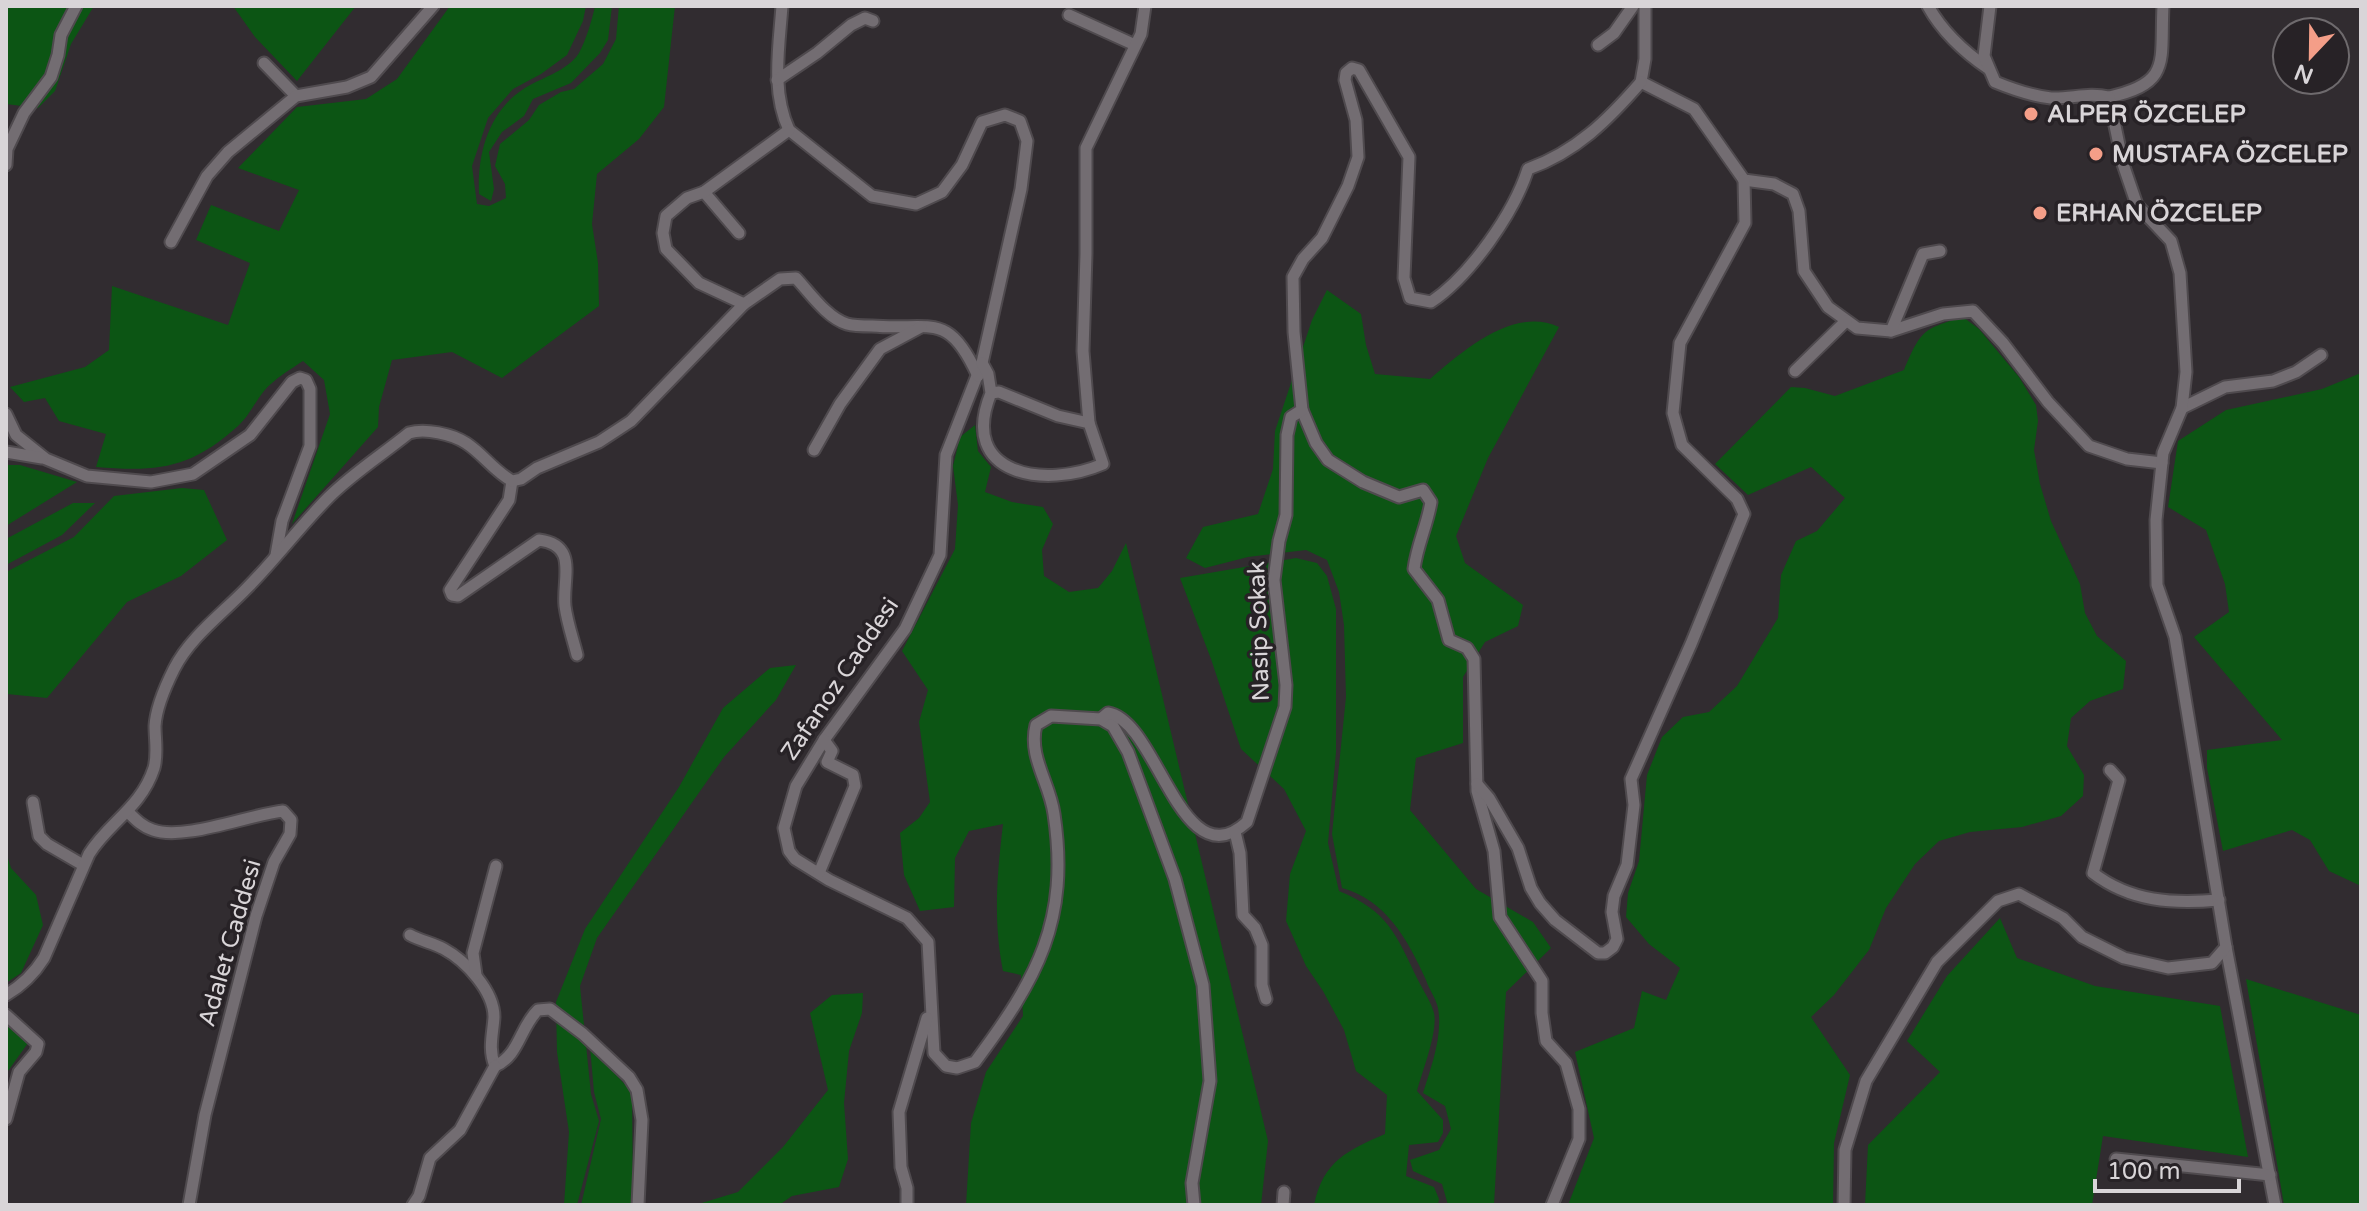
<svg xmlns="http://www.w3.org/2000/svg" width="2367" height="1211" viewBox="0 0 2367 1211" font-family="'Varela Round',sans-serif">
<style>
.green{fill:#0c5514}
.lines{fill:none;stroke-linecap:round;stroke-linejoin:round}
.minor-casing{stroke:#4f4a4e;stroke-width:15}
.minor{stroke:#736d72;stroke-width:11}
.poi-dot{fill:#f49e88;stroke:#272226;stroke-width:3}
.labels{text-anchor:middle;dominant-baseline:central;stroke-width:7;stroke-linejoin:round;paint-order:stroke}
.poi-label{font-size:24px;font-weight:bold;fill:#d9d5d8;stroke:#272226;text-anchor:start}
.street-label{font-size:24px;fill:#d9d5d8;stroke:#272226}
</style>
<rect width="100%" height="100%" fill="#312c30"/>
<!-- green -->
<g class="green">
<polygon points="6,6 94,6 71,44 55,91 38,108 6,104"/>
<polygon points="233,6 356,6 297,81 255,37"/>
<path d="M450 6H586L583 21 567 55 541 74 513 89 488 118 472 166 477 204 489 206 506 198 505 184 495 166 500 144 529 120 539 105 561 92 574 89 603 64 616 39 619 6H675L664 107 639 139 597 174 592 224 598 263 599 306 502 378 452 352 392 360 379 407 378 427 292 524 330 414 324 380 303 361C291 369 274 379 264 391 255 402 249 416 238 426 190 469 158 472 96 467L106 434 59 421 45 398 24 402 10 387 85 367 109 350 112 286 228 325 250 263 196 240 211 205 279 231 299 190 238 168 297 107 366 99 397 79Z"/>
<path d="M595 6H612L608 40 600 53 571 83 533 99 524 116 502 132 489 152 494 189 491 201 479 194C477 155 488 113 522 90 539 78 567 72 579 53 586 40 592 20 595 6Z"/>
<path d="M1327 290 1361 314 1366 345 1375 374 1430 379C1463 351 1513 306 1559 327L1488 458 1456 536 1465 563 1523 605 1518 626 1485 642 1463 677V743L1416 758 1410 810 1476 889 1533 922 1551 948 1506 992 1494 1205H1448L1442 1184 1413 1171 1410 1160 1439 1150 1451 1129 1445 1106 1423 1093C1431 1067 1443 1036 1438 1008 1436 999 1429 989 1426 980 1408 940 1386 900 1342 888L1332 834 1346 697 1344 625 1339 592 1327 560 1306 550 1248 557 1205 568 1186 558 1203 527 1258 514 1273 469 1275 431 1312 320Z"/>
<path d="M1963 317 1979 329 2019 377 2036 405 2038 421 2034 450 2040 484 2051 521 2080 584 2085 613 2097 636 2126 661 2123 689 2090 701 2071 718 2067 746 2084 775 2083 796 2061 816 2022 827 1970 832 1939 841 1915 864 1886 908 1869 950 1834 995 1811 1017 1850 1075 1834 1143 1833 1205H1568L1594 1138 1575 1052 1634 1028 1642 991 1666 1000 1680 968 1649 944 1626 917 1628 893 1639 861 1647 775 1662 737 1683 717 1709 712 1737 686 1778 618 1781 575 1796 541 1817 531 1845 498 1811 467 1748 495 1715 464 1791 387 1805 388 1835 396 1904 370C1921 330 1923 329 1963 317Z"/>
<polygon points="2361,373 2361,886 2329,871 2310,840 2292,830 2223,851 2207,768 2207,750 2282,740 2194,637 2229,612 2225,584 2206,530 2168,507 2178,441 2226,410 2322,389"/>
<path d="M975 425 978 451 991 467 985 492 1012 502 1043 507 1053 524 1042 550 1044 576 1069 592 1098 588 1112 571 1126 543 1268 1141 1261 1205H966L971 1123 986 1072 1023 1016 1021 975 1003 971C993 921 997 875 1003 824L969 831 955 858 954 907 920 911 904 875 900 833 919 818 930 802 919 722 928 690 902 651 955 549 958 505 953 466 960 437Z"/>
<polygon points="6,465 20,465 77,482 6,526"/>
<polygon points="182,488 204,490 227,540 181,576 127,602 47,698 7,694 6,697 6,572 74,537 114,496"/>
<polygon points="73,503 95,503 62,535 6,565 6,539"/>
<path d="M1296 558 1317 563 1327 576 1336 609V752L1328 843 1339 891C1388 911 1396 934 1418 980 1423 990 1431 1002 1434 1013 1438 1032 1422 1072 1417 1091L1443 1120V1133L1438 1142 1409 1145 1406 1176 1434 1187 1439 1199 1438 1205H1314C1323 1161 1348 1150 1385 1134L1387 1095 1356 1071 1344 1030 1323 991 1306 966 1286 921 1290 874 1306 831 1284 789 1241 749 1211 659 1180 578Z"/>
<polygon points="796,665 776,700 724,757 597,938 580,986 591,1094 599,1121 577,1205 564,1205 569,1132 557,1052 556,1002 585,929 679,787 723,708 770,668"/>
<polygon points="6,852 11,868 36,895 43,925 21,973 6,983"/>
<polygon points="2000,918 2017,958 2095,986 2220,1006 2248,1157 2103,1136 2092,1205 1865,1205 1868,1145 1940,1072 1907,1041 1947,976"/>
<polygon points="2246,979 2361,1015 2361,1205 2284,1205"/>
<polygon points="863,993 862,1013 849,1051 844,1103 848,1159 839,1187 792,1196 779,1205 695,1205 738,1192 783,1147 828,1090 810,1013 832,995"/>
<polygon points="6,1025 28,1043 8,1071 6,1080"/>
<polygon points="590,1047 632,1092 633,1205 581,1205 601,1119 594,1092"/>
</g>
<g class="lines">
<defs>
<g id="minor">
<path d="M782 6C779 48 771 91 789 130L872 196 916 204 942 192 962 165 982 122 1005 115 1020 121 1027 141 1021 189 982 363 946 455 940 555 905 629 824 740 796 786 784 828 789 851 795 859 829 880 907 918 928 942 934 1053 946 1066 957 1068 975 1062C1037 979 1070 921 1054 814 1050 783 1028 757 1036 725L1051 716 1101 719 1113 726 1128 752 1175 879 1203 985 1210 1081 1192 1183 1194 1205"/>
<polyline points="1645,6 1645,59 1641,82 1694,109 1744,180 1774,184 1793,194 1799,211 1804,271 1828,307 1857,328 1891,331 1943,314 1973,311 2003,343 2048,402 2089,446 2127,459 2162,463"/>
<path d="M1928 6C1943 33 1964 52 1989 69"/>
<polyline points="1069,15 1135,45"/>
<polyline points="1598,45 1614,33 1633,6"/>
<polyline points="264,63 296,96"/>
<polyline points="777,80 817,53 851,25 865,18 873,21"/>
<path d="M2109 97C2172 83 2160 62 2163 6"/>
<polyline points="6,165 7,149 24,113 51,77 58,55 61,35 76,6"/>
<polyline points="704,192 739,233"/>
<polyline points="171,242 207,176 228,152 296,96 347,87 371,77 433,6"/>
<path d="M744 304 780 279 796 278C810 293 827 318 847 324 854 326 864 326 872 326 932 331 948 310 978 376"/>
<polyline points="1891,331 1923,254 1940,251"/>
<path d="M982 363 988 374 991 393 999 392 1058 416 1089 423 1103 464C1046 489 957 476 991 393"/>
<polyline points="1795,371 1846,321"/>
<polyline points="2182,408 2225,387 2273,381 2296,372 2321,355"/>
<path d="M1302 410 1316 443 1328 460 1363 482 1399 497 1423 490 1431 502C1427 526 1417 545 1414 569L1438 600 1449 640 1467 648 1474 659 1477 791 1494 851 1500 917 1542 981V1013L1546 1041 1566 1063 1579 1109V1139L1552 1205"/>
<polyline points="6,414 16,435 46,459 87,476 151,482 193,474 250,435 292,382 300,378 306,380 310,389 310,446 282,521 276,555"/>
<polyline points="1089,423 1083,351 1086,254 1086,148 1141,34 1145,6"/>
<polyline points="814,450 840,404 880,349 921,327"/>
<polyline points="6,452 42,458"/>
<path d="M512 481 509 500 450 590 452 595 458 596 539 540C579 545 562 579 565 606 567 622 573 639 577 655"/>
<path d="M1101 719 1108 713C1158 721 1181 882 1247 822L1285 707 1286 685 1274 580 1279 541 1286 515 1287 435 1291 417 1302 410 1294 332 1293 277 1303 259 1322 238 1348 186 1358 157 1356 120 1345 80 1346 73 1352 68 1359 70 1409 157 1404 278 1410 298 1431 302C1470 276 1514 213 1528 169 1576 152 1608 120 1641 82"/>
<path d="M2110 770 2119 780 2093 873C2131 902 2173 904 2219 900"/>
<polyline points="1477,784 1489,798 1518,848 1531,888 1540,903 1555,920 1598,953 1605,953 1613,947 1617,939 1612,912 1614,896 1627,865 1634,805 1631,779 1691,644 1744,514 1737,499 1682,445 1673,413 1680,343 1745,223 1744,180"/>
<polyline points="33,802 39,836 47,844 83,865"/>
<path d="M128 812C136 820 143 827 153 830 184 841 248 815 283 811L291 820 290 834 274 862 256 916 205 1115 189 1205"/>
<polyline points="1235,832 1240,853 1243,915 1255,928 1262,945 1262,985 1266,999"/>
<polyline points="819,873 855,786 853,775 827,762 832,751 824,740"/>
<path d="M410 935C421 941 433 943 444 949 466 961 494 991 494 1017 493 1034 488 1049 495 1066"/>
<polyline points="2226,947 2275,1205"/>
<polyline points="476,975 473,953 496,866"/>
<path d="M6 995C23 985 34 974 44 958L89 854C109 822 141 808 154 768 158 754 155 740 155 726 156 708 166 685 174 669 190 637 223 613 247 588 276 559 300 526 329 497 352 474 383 454 409 433 425 428 452 434 466 443 483 454 494 471 512 481L521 479 537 468 599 442 631 421 744 304 699 283 666 249 663 233 666 216 687 198 704 192 789 130"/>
<polyline points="6,1015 38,1044 36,1052 19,1072 6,1119"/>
<path d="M495 1066C519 1056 520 1027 538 1010L550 1009 583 1034 629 1077 637 1090 642 1120 638 1205"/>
<polyline points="2116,1159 2270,1175"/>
<polyline points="413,1205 419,1196 430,1158 460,1130 495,1066"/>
<polyline points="907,1205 907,1188 901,1167 899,1112 927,1018"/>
<polyline points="1283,1205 1284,1192"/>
<path d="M1844 1205 1845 1150 1866 1081 1937 962 1998 901 2019 894 2063 918 2082 937 2124 958 2168 968 2212 963 2226 947 2175 637 2157 585 2156 520 2163 453 2182 408 2186 372 2180 273 2171 241 2137 205 2123 164 2109 97C2088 92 2071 99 2051 98 2032 96 2012 89 1995 82L1984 56 1990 6"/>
</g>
</defs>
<!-- minor casing -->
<use href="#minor" class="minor-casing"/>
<!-- minor -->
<use href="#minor" class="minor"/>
</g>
<!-- markers -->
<g class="poi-dot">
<circle cx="2031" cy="114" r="8"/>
<circle cx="2096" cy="154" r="8"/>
<circle cx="2040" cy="213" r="8"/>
</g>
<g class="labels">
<!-- poi labels -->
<g class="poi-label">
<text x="2047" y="114">ALPER ÖZCELEP</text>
<text x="2112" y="154">MUSTAFA ÖZCELEP</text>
<text x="2056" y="213">ERHAN ÖZCELEP</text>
</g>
<!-- street labels -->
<g class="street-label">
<text transform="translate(1259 631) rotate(-92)">Nasip Sokak</text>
<text transform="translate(840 679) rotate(-56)">Zafanoz Caddesi</text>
<text transform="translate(230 943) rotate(-74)">Adalet Caddesi</text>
</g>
</g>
<!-- border -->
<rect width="2367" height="1211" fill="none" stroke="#d9d5d8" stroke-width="16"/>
<!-- north arrow -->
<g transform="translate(2311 56) rotate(202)"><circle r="38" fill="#272226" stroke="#6e6a6d" stroke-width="2"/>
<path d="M0-6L14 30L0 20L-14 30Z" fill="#f49e88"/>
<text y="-12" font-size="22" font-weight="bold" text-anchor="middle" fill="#d9d5d8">N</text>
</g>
<!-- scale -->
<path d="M2095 1179v12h144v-12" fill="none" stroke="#d9d5d8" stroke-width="4"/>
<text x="2107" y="1179" font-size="24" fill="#d9d5d8" stroke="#272226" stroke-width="6" paint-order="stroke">100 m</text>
</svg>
